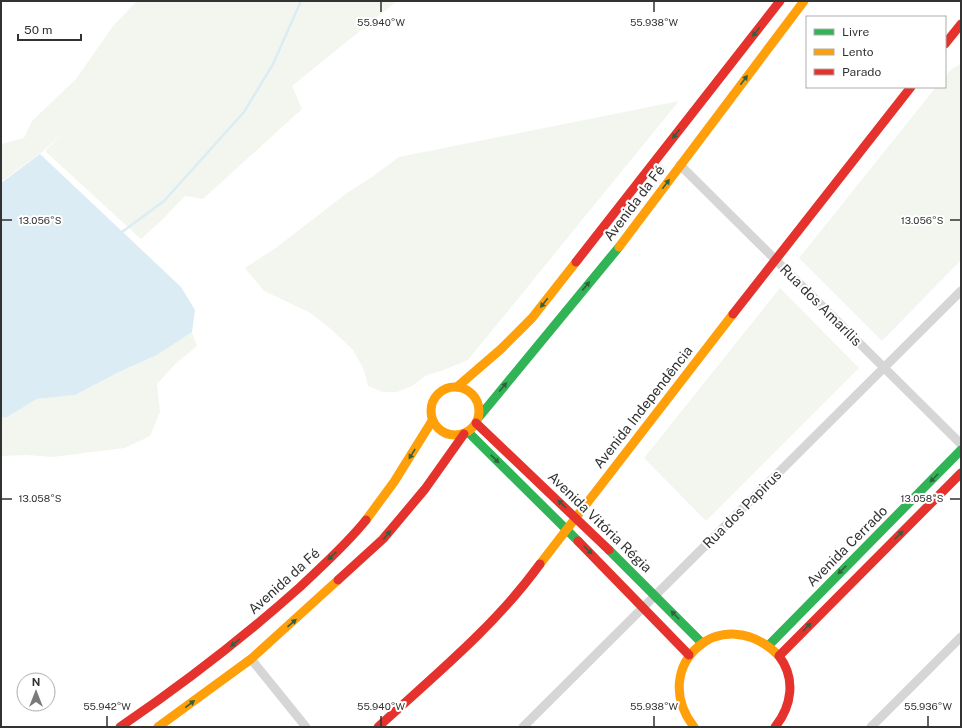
<svg xmlns="http://www.w3.org/2000/svg" width="962" height="728" viewBox="0 0 962 728" font-family="'Public Sans',sans-serif">
<style>
.green{fill:#f3f6ee}
.water{fill:#dbecf4}
.lines{fill:none;stroke-linecap:round;stroke-linejoin:round}
.stream{stroke:#dbecf4;stroke-width:2.5}
.street{stroke:#d6d6d6;stroke-width:9}
.fast{stroke:#30b455;stroke-width:9}
.slow{stroke:#ff9f0a;stroke-width:9}
.jam{stroke:#e5322d;stroke-width:9}
.oneway{fill:#31603e}
.ticks{fill:none;stroke:#323232;stroke-width:1.5}
.labels{text-anchor:middle;dominant-baseline:central;stroke-width:4;stroke-linejoin:round;paint-order:stroke}
.street-label{font-size:14px;fill:#323232;stroke:#fff}
.ticks-label{font-size:10px;text-anchor:middle;fill:#323232;stroke:#fff;stroke-width:4;stroke-linejoin:round;paint-order:stroke}
</style>
<rect width="100%" height="100%" fill="#fff"/>
<!-- green -->
<g class="green">
<polygon points="137,1 397,1 292,86 302,109 203,199 185,196 163,219 141,239 45,151 64,132 40,154 35,150 39,154 1,182 1,144 24,138 32,121 76,79 113,26"/>
<path d="M961 64V260L882 341 799 258 936 87H945C945 73 948 70 961 64Z"/>
<polygon points="679,101 468,360 441,371 427,375 412,386 397,392 383,392 368,386 364,370 353,350 331,329 309,312 264,291 245,268 277,247 347,193 372,177 399,157"/>
<polygon points="780,288 859,368 706,521 644,458"/>
<polygon points="192,332 197,346 175,364 157,384 160,412 150,436 125,448 53,457 26,455 1,456 1,418 7,417 37,399 75,395 119,372 157,355"/>
</g>
<!-- water -->
<polygon class="water" points="40,154 181,287 195,310 192,332 157,355 119,372 75,395 37,399 7,417 1,418 1,183"/>
<g class="lines">
<!-- stream -->
<polyline class="stream" points="122,232 164,201 244,112 273,64 301,1"/>
<!-- street -->
<g class="street">
<polyline points="680,165 961,444"/>
<polyline points="251,659 306,727"/>
<polyline points="523,727 961,291"/>
<polyline points="871,727 961,637"/>
</g>
<!-- fast -->
<g class="fast">
<polyline points="479,417 619,247"/>
<polyline points="468,432 578,541"/>
<polyline points="609,550 702,643"/>
<polyline points="769,645 961,450"/>
</g>
<!-- slow -->
<g class="slow">
<polyline points="619,247 804,1"/>
<circle cx="455" cy="411" r="24"/>
<polyline points="457,387 501,349 532,318 576,262"/>
<polyline points="366,520 394,482 432,421"/>
<polyline points="540,564 733,314"/>
<polyline points="158,727 251,659 338,580"/>
<path d="M694 727C647 667 722 598 779 656"/>
</g>
<!-- jam -->
<g class="jam">
<polyline points="945,44 961,24"/>
<polyline points="576,262 780,1"/>
<polyline points="733,314 911,87"/>
<polyline points="476,423 609,550"/>
<polyline points="578,541 689,655"/>
<polyline points="338,580 383,539 425,489 464,434"/>
<polyline points="780,655 961,473"/>
<path d="M120 727C183 684 243 638 300 587 323 565 346 545 366 520"/>
<path d="M378 727C435 675 495 626 540 564"/>
<path d="M775 727C792 706 796 678 779 656"/>
</g>
</g>
<!-- one-way arrows -->
<defs><path id="oneway-solid" d="M-6-.8H1V-3.2L6.5 0L1 3.2V.8H-6Z"/></defs>
<g class="oneway">
<use href="#oneway-solid" transform="translate(756 32) rotate(128)"/>
<use href="#oneway-solid" transform="translate(744 80) rotate(-53)"/>
<use href="#oneway-solid" transform="translate(676 134) rotate(128)"/>
<use href="#oneway-solid" transform="translate(666 184) rotate(-53)"/>
<use href="#oneway-solid" transform="translate(586 286) rotate(-50)"/>
<use href="#oneway-solid" transform="translate(544 303) rotate(128)"/>
<use href="#oneway-solid" transform="translate(503 387) rotate(-50)"/>
<use href="#oneway-solid" transform="translate(412 454) rotate(122)"/>
<use href="#oneway-solid" transform="translate(495 459) rotate(44)"/>
<use href="#oneway-solid" transform="translate(934 478) rotate(135)"/>
<use href="#oneway-solid" transform="translate(562 504) rotate(-136)"/>
<use href="#oneway-solid" transform="translate(387 535) rotate(-50)"/>
<use href="#oneway-solid" transform="translate(899 535) rotate(-45)"/>
<use href="#oneway-solid" transform="translate(588 550) rotate(45)"/>
<use href="#oneway-solid" transform="translate(332 556) rotate(137)"/>
<use href="#oneway-solid" transform="translate(842 570) rotate(135)"/>
<use href="#oneway-solid" transform="translate(675 615) rotate(-134)"/>
<use href="#oneway-solid" transform="translate(292 623) rotate(-41)"/>
<use href="#oneway-solid" transform="translate(807 627) rotate(-45)"/>
<use href="#oneway-solid" transform="translate(235 643) rotate(141)"/>
<use href="#oneway-solid" transform="translate(190 704) rotate(-37)"/>
</g>
<!-- ticks -->
<path class="ticks" d="M381 2V12M654 2V12M2 220H12M950 220H960M2 499H12M950 499H960M107 716V726M381 716V726M654 716V726M928 716V726"/>
<g class="labels">
<!-- street labels -->
<g class="street-label">
<text transform="translate(634 203) rotate(-53)">Avenida da Fé</text>
<text transform="translate(821 305) rotate(45)">Rua dos Amarílis</text>
<text transform="translate(643 407) rotate(-52)">Avenida Independência</text>
<text transform="translate(742 509) rotate(-45)">Rua dos Papirus</text>
<text transform="translate(600 522) rotate(44)">Avenida Vitória Régia</text>
<text transform="translate(847 546) rotate(-45)">Avenida Cerrado</text>
<text transform="translate(284 581) rotate(-42)">Avenida da Fé</text>
</g>
</g>
<g class="ticks-label">
<text x="381" y="26">55.940°W</text>
<text x="654" y="26">55.938°W</text>
<text x="40" y="224">13.056°S</text>
<text x="922" y="224">13.056°S</text>
<text x="40" y="502">13.058°S</text>
<text x="922" y="502">13.058°S</text>
<text x="107" y="710">55.942°W</text>
<text x="381" y="710">55.940°W</text>
<text x="654" y="710">55.938°W</text>
<text x="928" y="710">55.936°W</text>
</g>
<!-- border -->
<rect width="962" height="728" fill="none" stroke="#323232" stroke-width="4"/>
<!-- legend -->
<rect x="806" y="16" width="140" height="72" fill="#ffffff" stroke="#adadad"/>
<rect x="814" y="29" width="20" height="6" fill="#30b455" stroke="#adadad"/>
<text x="842" y="36" font-size="12" fill="#323232">Livre</text>
<rect x="814" y="49" width="20" height="6" fill="#ff9f0a" stroke="#adadad"/>
<text x="842" y="56" font-size="12" fill="#323232">Lento</text>
<rect x="814" y="69" width="20" height="6" fill="#e5322d" stroke="#adadad"/>
<text x="842" y="76" font-size="12" fill="#323232">Parado</text>
<!-- north arrow -->
<g transform="translate(36 692)"><circle r="19" fill="#ffffff" stroke="#adadad"/>
<path d="M0-3L7 15L0 10L-7 15Z" fill="#7a7a7a"/>
<text y="-6" font-size="11" font-weight="bold" text-anchor="middle" fill="#323232">N</text>
</g>
<!-- scale -->
<path d="M18 34v6h63v-6" fill="none" stroke="#323232" stroke-width="2"/>
<text x="24" y="34" font-size="12" fill="#323232" stroke="#ffffff" stroke-width="3" paint-order="stroke">50 m</text>
</svg>
